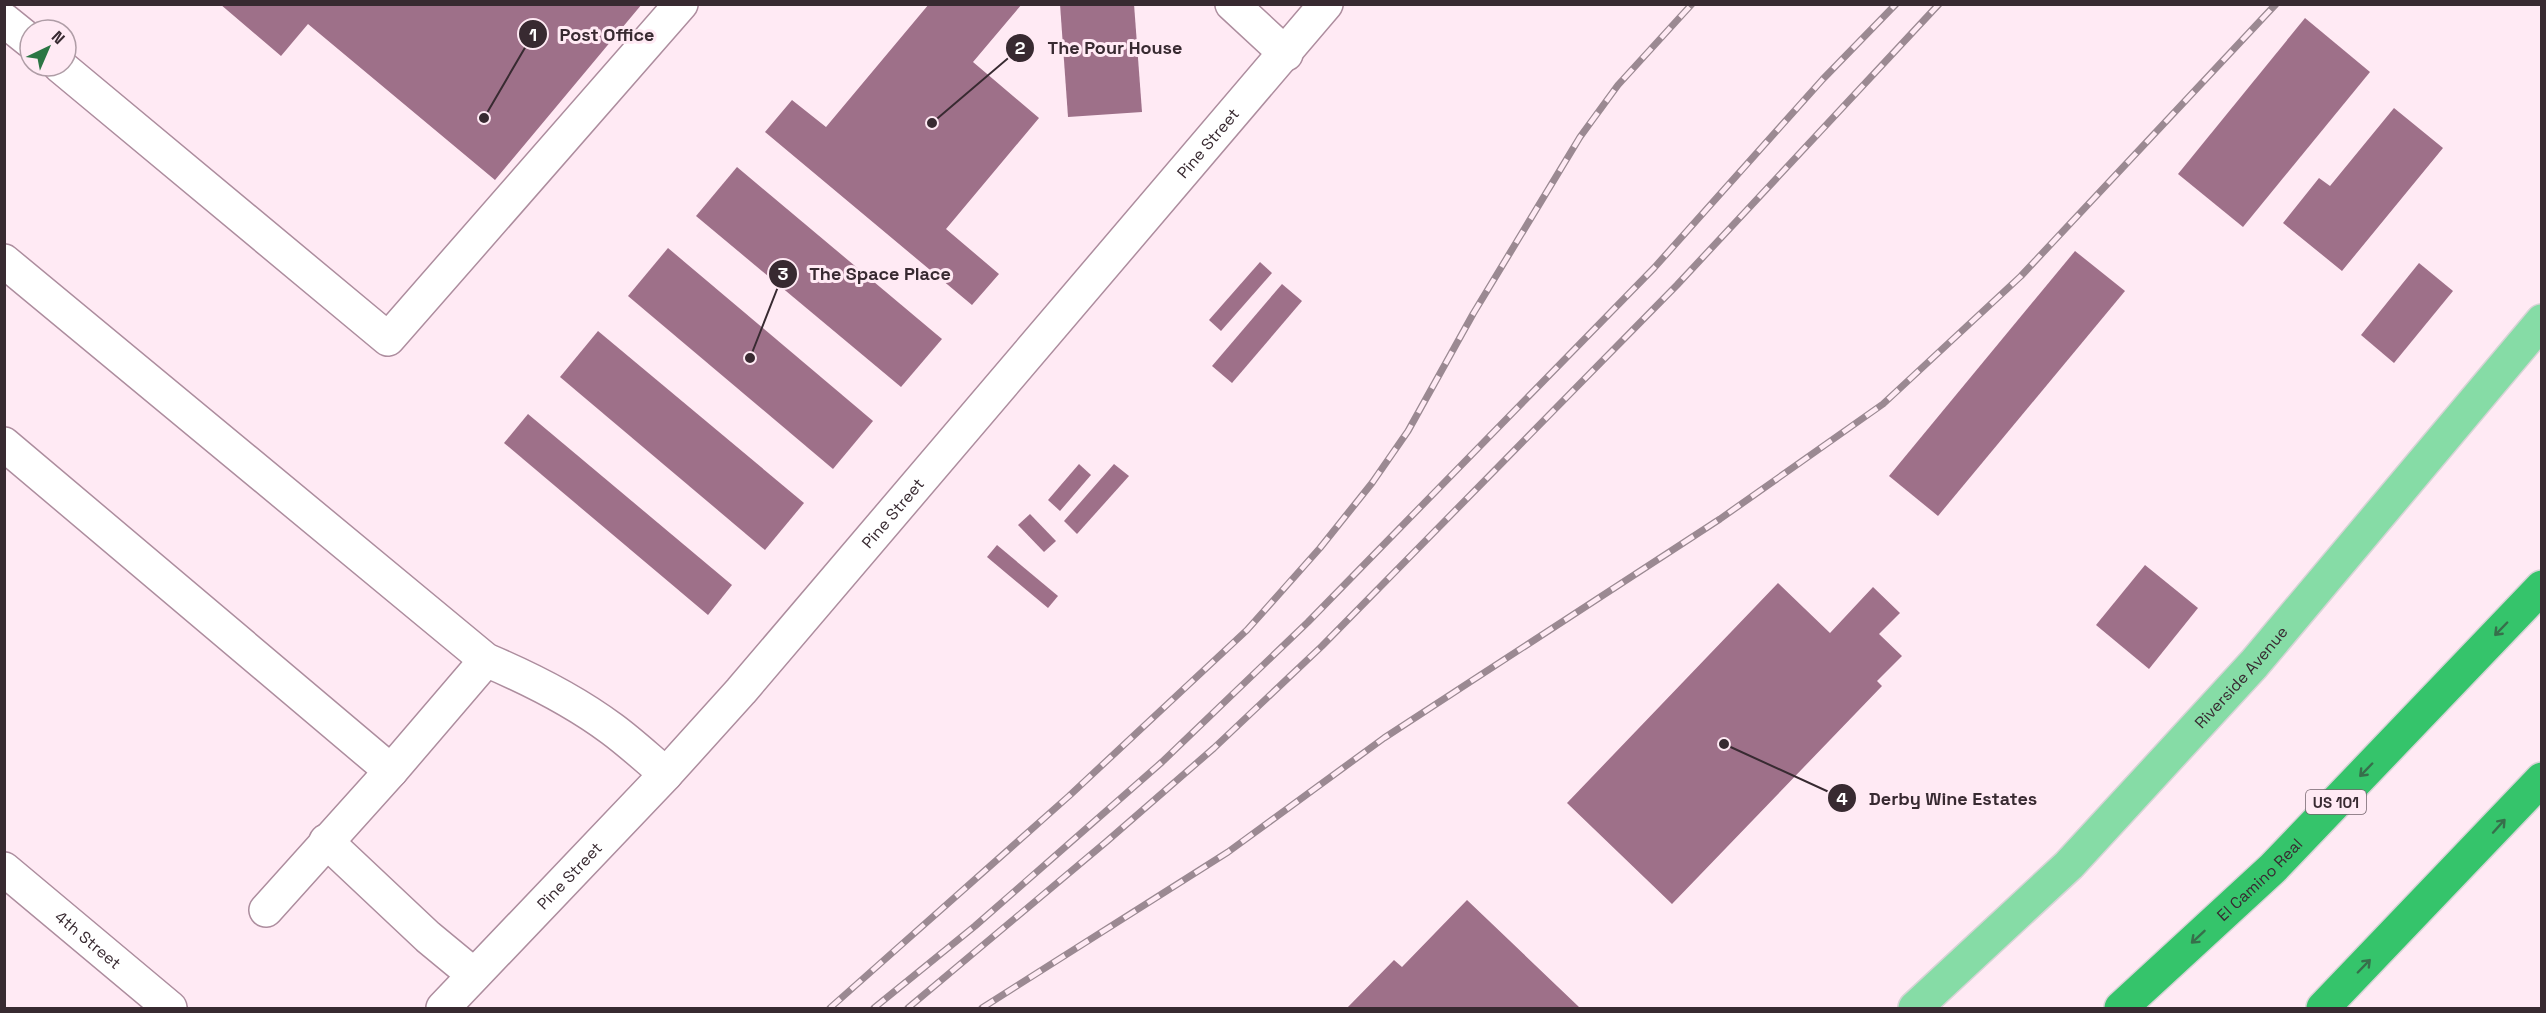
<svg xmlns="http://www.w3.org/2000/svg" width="2546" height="1013" viewBox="0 0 2546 1013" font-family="'Space Grotesk',sans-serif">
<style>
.building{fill:#9e7089}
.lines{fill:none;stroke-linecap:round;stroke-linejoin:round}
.minor-casing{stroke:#ad8d9e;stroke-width:36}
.major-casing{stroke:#d7d4d6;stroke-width:36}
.highway-casing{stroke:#d7d4d6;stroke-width:36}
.minor{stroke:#fff;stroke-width:33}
.major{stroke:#86dca6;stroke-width:33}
.highway{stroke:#35c46b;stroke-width:33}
.rail-casing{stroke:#9b8992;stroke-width:7}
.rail{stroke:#ffeaf4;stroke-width:4.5;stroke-dasharray:14;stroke-linecap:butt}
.oneway{stroke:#376f4b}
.labels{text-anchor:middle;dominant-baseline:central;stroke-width:6;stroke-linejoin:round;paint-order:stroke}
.shield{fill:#ffeaf4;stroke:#74646c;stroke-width:1.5}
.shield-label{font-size:15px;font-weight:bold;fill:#382a31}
.street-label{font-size:16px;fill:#382a31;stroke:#ffeaf4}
.leader{fill:none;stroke:#382a31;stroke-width:2}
.callout-dot{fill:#382a31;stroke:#ffeaf4;stroke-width:2}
.mark-label{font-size:18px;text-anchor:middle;font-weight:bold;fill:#fff}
.callout-label{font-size:18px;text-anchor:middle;font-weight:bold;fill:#382a31;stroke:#ffeaf4;stroke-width:6;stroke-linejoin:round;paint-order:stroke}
</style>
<rect width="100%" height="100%" fill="#ffeaf4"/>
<!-- building -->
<g class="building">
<polygon points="220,4 642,4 495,180 308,24 281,56"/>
<polygon points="929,4 1022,4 973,62 1039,118 946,229 999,274 972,305 765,132 792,100 826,127"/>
<polygon points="1060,4 1134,4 1142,112 1068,117"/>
<polygon points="2305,18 2370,72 2243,227 2178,174"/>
<polygon points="2394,108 2443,148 2342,271 2283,223 2319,178 2330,186"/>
<polygon points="737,167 942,339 901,387 696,216"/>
<polygon points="668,248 873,421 833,469 628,296"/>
<polygon points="2075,251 2125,291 1938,516 1889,476"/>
<polygon points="1260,262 1272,273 1221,331 1209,320"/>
<polygon points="2419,263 2453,291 2394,363 2361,335"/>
<polygon points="1282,284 1302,301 1232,383 1212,366"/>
<polygon points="598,331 804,503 765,550 560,377"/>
<polygon points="528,414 732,585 708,615 504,443"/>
<polygon points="1079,464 1091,475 1060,511 1048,500"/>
<polygon points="1114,464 1129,476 1077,534 1064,521"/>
<polygon points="1030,514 1056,541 1044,552 1018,525"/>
<polygon points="997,545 1058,596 1048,608 987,557"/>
<polygon points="2145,565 2198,608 2149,669 2096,625"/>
<polygon points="1778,583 1830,633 1873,587 1900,613 1879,634 1902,656 1877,681 1882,686 1672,904 1567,803"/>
<polygon points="1467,900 1579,1007 1577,1008 1347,1008 1394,960 1402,967"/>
</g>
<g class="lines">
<defs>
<g id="minor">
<polyline points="1232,4 1286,54"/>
<polyline points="4,20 30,41"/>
<polyline points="60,66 388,339 681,4"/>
<path d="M4 261 486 660C531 679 573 700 612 729 631 743 648 759 666 774"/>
<polyline points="4,444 391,771"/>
<polyline points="326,841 428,937 474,975"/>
<path id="s1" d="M4 869 170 1008"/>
<polyline points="266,910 391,771 486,660"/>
<path id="s2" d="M443 1008 666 774 741 691 1326 4"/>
</g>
<g id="major">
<path id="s3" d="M1915 1008 2069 865 2254 664 2542 321"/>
</g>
<g id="highway">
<path id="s4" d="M2121 1008 2273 868 2542 587"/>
<polyline points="2323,1008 2542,779"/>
</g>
</defs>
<!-- minor casing -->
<use href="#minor" class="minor-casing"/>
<!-- major casing -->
<use href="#major" class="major-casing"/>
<!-- highway casing -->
<use href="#highway" class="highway-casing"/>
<!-- minor -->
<use href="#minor" class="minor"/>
<!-- major -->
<use href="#major" class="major"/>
<!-- highway -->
<use href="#highway" class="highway"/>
<defs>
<g id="rail">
<polyline points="830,1008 1069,796 1247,630 1320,548 1372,483 1408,431 1473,314 1580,137 1618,85 1692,4"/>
<polyline points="874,1008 975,926 1162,762 1308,622 1654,268 1823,79 1896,4"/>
<polyline points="908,1008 1106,842 1214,748 1322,646 1677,285 1939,4"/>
<polyline points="982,1008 1228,852 1384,738 1720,519 1883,404 2021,276 2276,4"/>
</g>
</defs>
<!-- rail casing -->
<use href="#rail" class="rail-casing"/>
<!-- rail -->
<use href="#rail" class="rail"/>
</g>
<!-- one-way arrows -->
<defs><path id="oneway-shaft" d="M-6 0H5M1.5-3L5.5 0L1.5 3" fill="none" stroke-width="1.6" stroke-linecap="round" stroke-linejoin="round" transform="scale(1.5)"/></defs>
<g class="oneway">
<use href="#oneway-shaft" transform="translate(2501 629) rotate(134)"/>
<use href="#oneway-shaft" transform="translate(2366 770) rotate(134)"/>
<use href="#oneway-shaft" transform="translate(2499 826) rotate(-48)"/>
<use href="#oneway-shaft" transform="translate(2198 937) rotate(137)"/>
<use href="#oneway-shaft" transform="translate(2364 966) rotate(-46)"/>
</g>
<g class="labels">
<!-- shield labels -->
<rect class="shield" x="2306" y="790" width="60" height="24" rx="4.5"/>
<g class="shield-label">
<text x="2336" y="802">US 101</text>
</g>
<!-- street labels -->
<g class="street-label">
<text stroke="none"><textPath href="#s2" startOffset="1155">Pine Street</textPath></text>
<text stroke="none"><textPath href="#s2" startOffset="669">Pine Street</textPath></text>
<text stroke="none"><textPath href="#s3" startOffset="465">Riverside Avenue</textPath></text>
<text stroke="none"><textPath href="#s2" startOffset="183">Pine Street</textPath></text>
<text stroke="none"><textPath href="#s4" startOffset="189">El Camino Real</textPath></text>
<text stroke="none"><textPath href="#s1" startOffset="110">4th Street</textPath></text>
</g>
</g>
<!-- callouts -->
<path class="leader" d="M484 118L533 34M932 123L1020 48M750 358L783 274M1724 744L1842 798"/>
<g class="callout-dot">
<circle cx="484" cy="118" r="6"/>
<circle cx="932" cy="123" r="6"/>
<circle cx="750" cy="358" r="6"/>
<circle cx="1724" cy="744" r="6"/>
<circle cx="533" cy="34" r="15"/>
<circle cx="1020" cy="48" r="15"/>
<circle cx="783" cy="274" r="15"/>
<circle cx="1842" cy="798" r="15"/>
</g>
<g class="mark-label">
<text x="533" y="41">1</text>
<text x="1020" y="54">2</text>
<text x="783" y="280">3</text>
<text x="1842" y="805">4</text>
</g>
<g class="callout-label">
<text x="607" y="41">Post Office</text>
<text x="1115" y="54">The Pour House</text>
<text x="880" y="280">The Space Place</text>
<text x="1953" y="805">Derby Wine Estates</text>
</g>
<!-- border -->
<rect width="2546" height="1013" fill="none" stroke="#382a31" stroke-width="12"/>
<!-- north arrow -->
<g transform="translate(48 48) rotate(44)"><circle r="28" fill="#ffeaf4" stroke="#af9da6" stroke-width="1.5"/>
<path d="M0-4.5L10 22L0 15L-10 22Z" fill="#2b7644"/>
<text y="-9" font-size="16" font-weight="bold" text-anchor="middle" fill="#382a31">N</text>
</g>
</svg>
